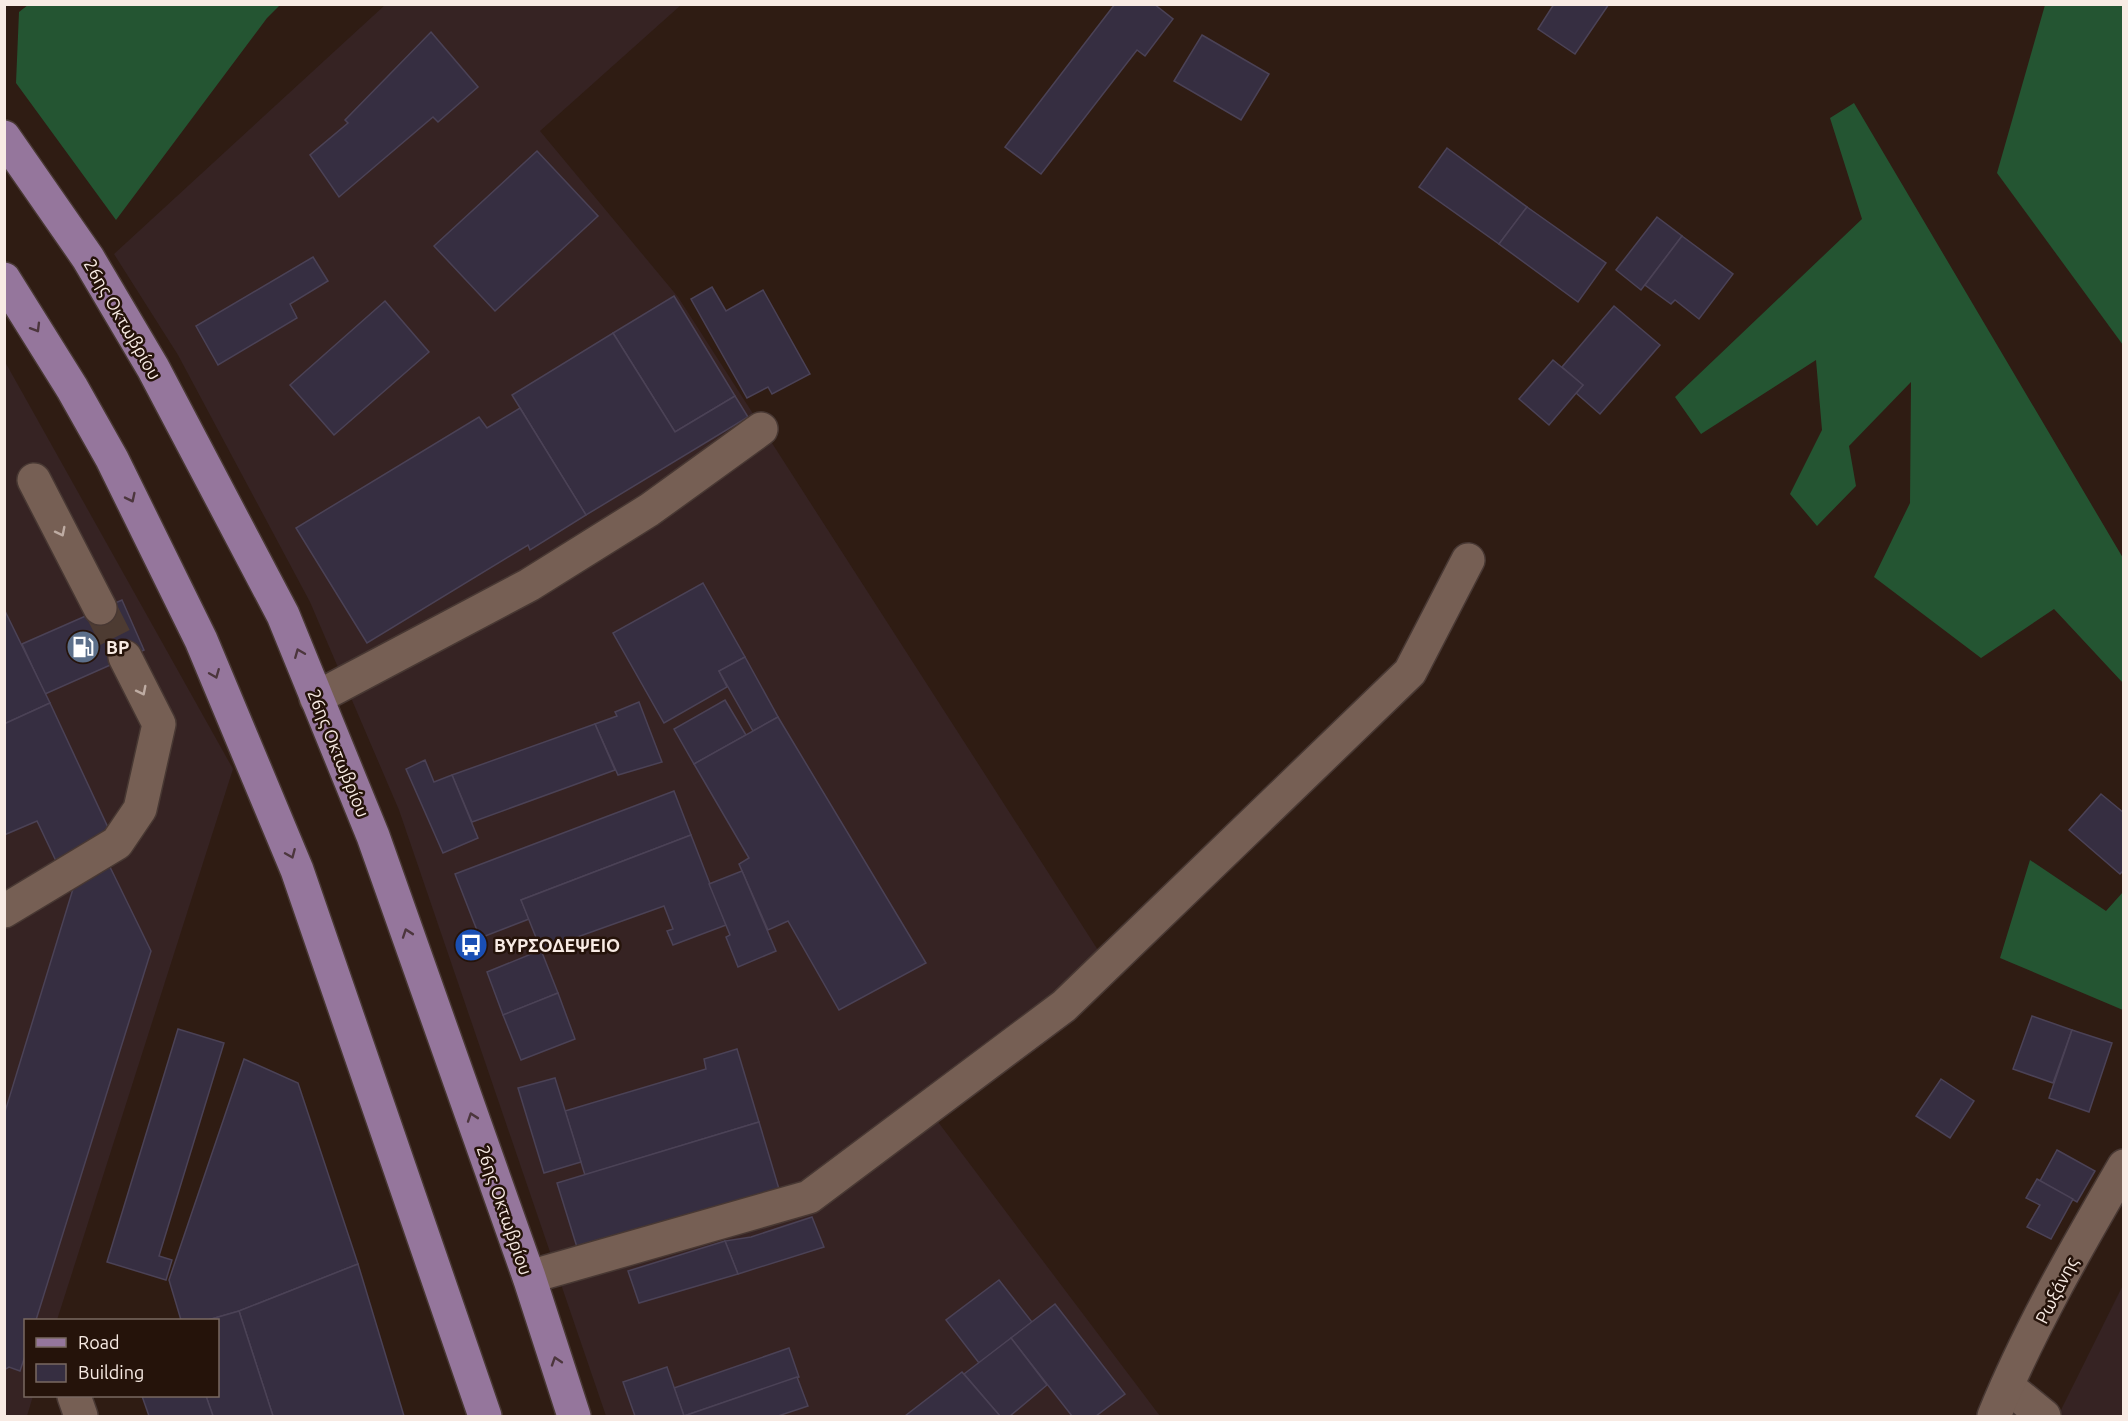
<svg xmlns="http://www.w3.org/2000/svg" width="2128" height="1421" viewBox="0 0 2128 1421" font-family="Ubuntu,sans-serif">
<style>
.industrial{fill:#362323}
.forest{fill:#245532}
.building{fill:#362e41;stroke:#4b4256;stroke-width:1.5}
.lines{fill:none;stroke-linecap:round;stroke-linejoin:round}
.minor-tunnel{stroke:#4d3b32;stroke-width:33;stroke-dasharray:33 16;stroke-linecap:butt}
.minor-casing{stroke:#483833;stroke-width:36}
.major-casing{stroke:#483833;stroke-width:36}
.minor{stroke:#765f54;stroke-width:33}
.major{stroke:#95769c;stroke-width:33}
.oneway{stroke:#4c363d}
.oneway2{stroke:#beaca3}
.labels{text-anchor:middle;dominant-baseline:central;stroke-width:5;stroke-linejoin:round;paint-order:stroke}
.street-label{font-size:18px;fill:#f8ebe4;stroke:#25130a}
.poi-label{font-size:18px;font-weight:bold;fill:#f8ebe4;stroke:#25130a;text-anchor:start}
</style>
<rect width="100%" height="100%" fill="#2f1c13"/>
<!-- industrial -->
<g class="industrial">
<polygon points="385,5 681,5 540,131 678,297 1105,961 920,1098 1160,1416 606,1416 399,810 310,602 178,355 114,254"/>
<polygon points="4,360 233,769 57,1320 26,1320 26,1396 33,1396 27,1416 4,1416"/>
<polygon points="2123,1285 2123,1416 2058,1416"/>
</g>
<!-- forest -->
<g class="forest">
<polygon points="28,5 28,4 280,5 267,18 116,220 16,83 19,12"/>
<polygon points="2045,5 2123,5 2123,345 1997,173"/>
<polygon points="1854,103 2123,558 2123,683 2054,609 1981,658 1874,577 1910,503 1911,382 1849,446 1856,486 1817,526 1790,494 1822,430 1816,360 1701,434 1675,397 1862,219 1830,118"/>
<polygon points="2030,860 2106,911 2123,892 2123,1010 2000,958"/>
</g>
<!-- building -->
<g class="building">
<polygon points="1115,4 1154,4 1173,19 1145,56 1137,50 1041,174 1005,147"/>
<polygon points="1554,4 1609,4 1575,54 1538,29"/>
<polygon points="431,32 478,87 438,122 433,117 339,197 310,155 348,123 345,120"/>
<polygon points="1202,35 1269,74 1241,120 1174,81"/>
<polygon points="1447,148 1527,207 1499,244 1419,187"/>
<polygon points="537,151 598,216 495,311 434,246"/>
<polygon points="1527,207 1606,263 1578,302 1499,244"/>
<polygon points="1657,217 1682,236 1641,290 1616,270"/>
<polygon points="1682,236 1733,274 1699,319 1675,300 1671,304 1645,285"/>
<polygon points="313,257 328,281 290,304 297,318 218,365 196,326"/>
<polygon points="712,287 726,311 763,290 810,374 772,394 768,387 747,398 691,299"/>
<polygon points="674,296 735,396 675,432 613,333"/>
<polygon points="385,301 429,352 334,435 290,385"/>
<polygon points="1614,306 1660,345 1600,414 1576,393 1583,385 1562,367"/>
<polygon points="613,333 675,432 735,396 748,417 586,515 512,395"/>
<polygon points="1553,360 1583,385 1549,425 1519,399"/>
<polygon points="520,408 586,515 530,550 528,545 367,643 296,528 479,417 487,428"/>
<polygon points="703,583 745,657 719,671 727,687 664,723 613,633"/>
<polygon points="122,600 144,650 45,694 22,644"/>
<polygon points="4,609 50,703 4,724"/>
<polygon points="745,657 778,717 753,731 719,671"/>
<polygon points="725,700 746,735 694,764 674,729"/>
<polygon points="639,702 662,762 618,775 595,724 617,716 615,712"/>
<polygon points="50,703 111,834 56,861 37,821 4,835 4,724"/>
<polygon points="778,717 926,963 839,1010 788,921 768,930 739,864 749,858 694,764"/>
<polygon points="595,724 615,770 472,822 452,775"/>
<polygon points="425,760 434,782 452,775 478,838 443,853 406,769"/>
<polygon points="674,791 691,835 521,900 529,919 480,938 455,874"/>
<polygon points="2101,794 2124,813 2124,870 2120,874 2069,830"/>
<polygon points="691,835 726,925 673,945 667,931 673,929 664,906 541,950 521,900"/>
<polygon points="110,867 151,951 36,1320 26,1320 26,1353 20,1371 9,1367 4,1370 4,1115 76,879"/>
<polygon points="742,871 776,951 738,967 726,937 730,935 709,884"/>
<polygon points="541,950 558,993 503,1015 487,972"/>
<polygon points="558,993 575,1039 521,1060 503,1015"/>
<polygon points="2032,1016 2072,1030 2053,1083 2013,1069"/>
<polygon points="178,1029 224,1043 159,1256 172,1260 166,1280 107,1262"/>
<polygon points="2072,1030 2112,1043 2089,1112 2049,1098"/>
<polygon points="737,1049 759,1122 585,1175 565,1111 706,1069 704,1059"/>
<polygon points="244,1059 298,1083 358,1264 239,1311 208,1320 181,1320 169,1280"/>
<polygon points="555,1078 581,1162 544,1173 518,1088"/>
<polygon points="1941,1079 1974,1101 1950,1138 1916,1116"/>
<polygon points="759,1122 782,1199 581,1260 557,1183"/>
<polygon points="2057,1150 2095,1171 2077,1202 2040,1181"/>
<polygon points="2037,1179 2073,1199 2051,1239 2027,1227 2040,1205 2026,1198"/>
<polygon points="812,1217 824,1247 738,1274 725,1241 751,1237"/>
<polygon points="725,1241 738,1274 639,1303 628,1271"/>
<polygon points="358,1264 404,1416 273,1416 239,1311"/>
<polygon points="999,1280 1032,1322 979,1363 946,1320"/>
<polygon points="1055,1304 1125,1394 1096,1416 1072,1416 1011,1338"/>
<polygon points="239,1311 273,1416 213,1416 206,1396 218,1396 218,1320 208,1320"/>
<polygon points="1011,1338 1047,1385 1010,1416 1000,1416 964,1374"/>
<polygon points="789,1348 799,1377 684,1416 674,1388"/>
<polygon points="667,1367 684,1416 635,1416 623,1382"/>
<polygon points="962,1372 1000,1416 905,1416"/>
<polygon points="797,1377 808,1406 778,1416 684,1416"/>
<polygon points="142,1396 206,1396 213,1416 149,1416"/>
</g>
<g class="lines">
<!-- minor-tunnel -->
<polyline class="minor-tunnel" points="100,608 125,657"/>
<defs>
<g id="minor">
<polyline points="34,480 100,608"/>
<polyline points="316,698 529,585 649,510 761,429"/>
<polyline points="4,911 117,843 140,809 159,724 125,657"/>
<polyline points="529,1277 809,1197 1064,1006 1410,672 1468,560"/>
<polyline points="2007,1386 2044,1416"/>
<polyline points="74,1396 81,1416"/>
<path d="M1994 1416C2029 1330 2077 1247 2124 1166"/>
</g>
<g id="major">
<polyline points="4,137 88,258 153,368 283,615 373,836 529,1277 574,1416"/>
<polyline points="4,279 72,388 112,459 201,640 297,870 485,1416"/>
</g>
</defs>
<!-- minor casing -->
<use href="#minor" class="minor-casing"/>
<!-- major casing -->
<use href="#major" class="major-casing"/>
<!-- minor -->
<use href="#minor" class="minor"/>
<!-- major -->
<use href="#major" class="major"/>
</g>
<!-- one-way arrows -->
<defs><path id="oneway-chevron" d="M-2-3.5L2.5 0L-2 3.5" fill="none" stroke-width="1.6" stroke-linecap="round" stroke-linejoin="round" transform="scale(1.5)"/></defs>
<g class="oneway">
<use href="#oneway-chevron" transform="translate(36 328) rotate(59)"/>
<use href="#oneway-chevron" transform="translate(131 498) rotate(64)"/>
<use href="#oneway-chevron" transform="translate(299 653) rotate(-112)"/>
<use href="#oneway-chevron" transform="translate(215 674) rotate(68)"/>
<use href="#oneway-chevron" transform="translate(291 854) rotate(67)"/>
<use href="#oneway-chevron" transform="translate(407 933) rotate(-109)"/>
<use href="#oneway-chevron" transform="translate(472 1117) rotate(-109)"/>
<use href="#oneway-chevron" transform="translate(556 1361) rotate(-108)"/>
</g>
<g class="oneway2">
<use href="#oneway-chevron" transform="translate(61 532) rotate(63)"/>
<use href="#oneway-chevron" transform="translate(142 691) rotate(63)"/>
</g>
<!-- icons -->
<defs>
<symbol id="fuel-disc" viewBox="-11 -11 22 22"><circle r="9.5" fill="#5c6f8a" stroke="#25130a"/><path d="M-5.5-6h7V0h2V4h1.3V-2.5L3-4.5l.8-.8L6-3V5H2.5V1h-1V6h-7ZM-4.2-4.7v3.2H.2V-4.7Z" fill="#fff"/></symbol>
<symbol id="bus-disc" viewBox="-11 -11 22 22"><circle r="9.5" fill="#1a4fb4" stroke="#25130a"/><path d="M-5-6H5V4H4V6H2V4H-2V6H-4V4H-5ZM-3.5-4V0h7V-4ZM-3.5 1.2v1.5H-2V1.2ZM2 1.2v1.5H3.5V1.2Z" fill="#fff"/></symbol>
</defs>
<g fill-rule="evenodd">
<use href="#fuel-disc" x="64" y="628" width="38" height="38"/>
<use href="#bus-disc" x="452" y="926" width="38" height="38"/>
</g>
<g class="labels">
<!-- street labels -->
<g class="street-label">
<text transform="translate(123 319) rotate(60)">26ης Οκτωβρίου</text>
<text transform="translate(339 753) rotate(68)">26ης Οκτωβρίου</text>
<text transform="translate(505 1210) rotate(71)">26ης Οκτωβρίου</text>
<text transform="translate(2056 1290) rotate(-63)">Ρωξάνης</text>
</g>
<!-- poi labels -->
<g class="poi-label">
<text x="106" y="647">BP</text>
<text x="494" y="945">ΒΥΡΣΟΔΕΨΕΙΟ</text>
</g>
</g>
<!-- border -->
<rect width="2128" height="1421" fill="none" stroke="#f8ebe4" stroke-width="12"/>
<!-- legend -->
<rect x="24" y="1319" width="195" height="78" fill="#25130a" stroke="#796961" stroke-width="1.5"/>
<rect x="36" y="1338" width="30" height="9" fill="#95769c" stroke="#796961" stroke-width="1.5"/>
<text x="78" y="1349" font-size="18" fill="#f8ebe4">Road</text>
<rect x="36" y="1364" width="30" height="18" fill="#362e41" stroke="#796961" stroke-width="1.5"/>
<text x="78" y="1379" font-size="18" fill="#f8ebe4">Building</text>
</svg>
